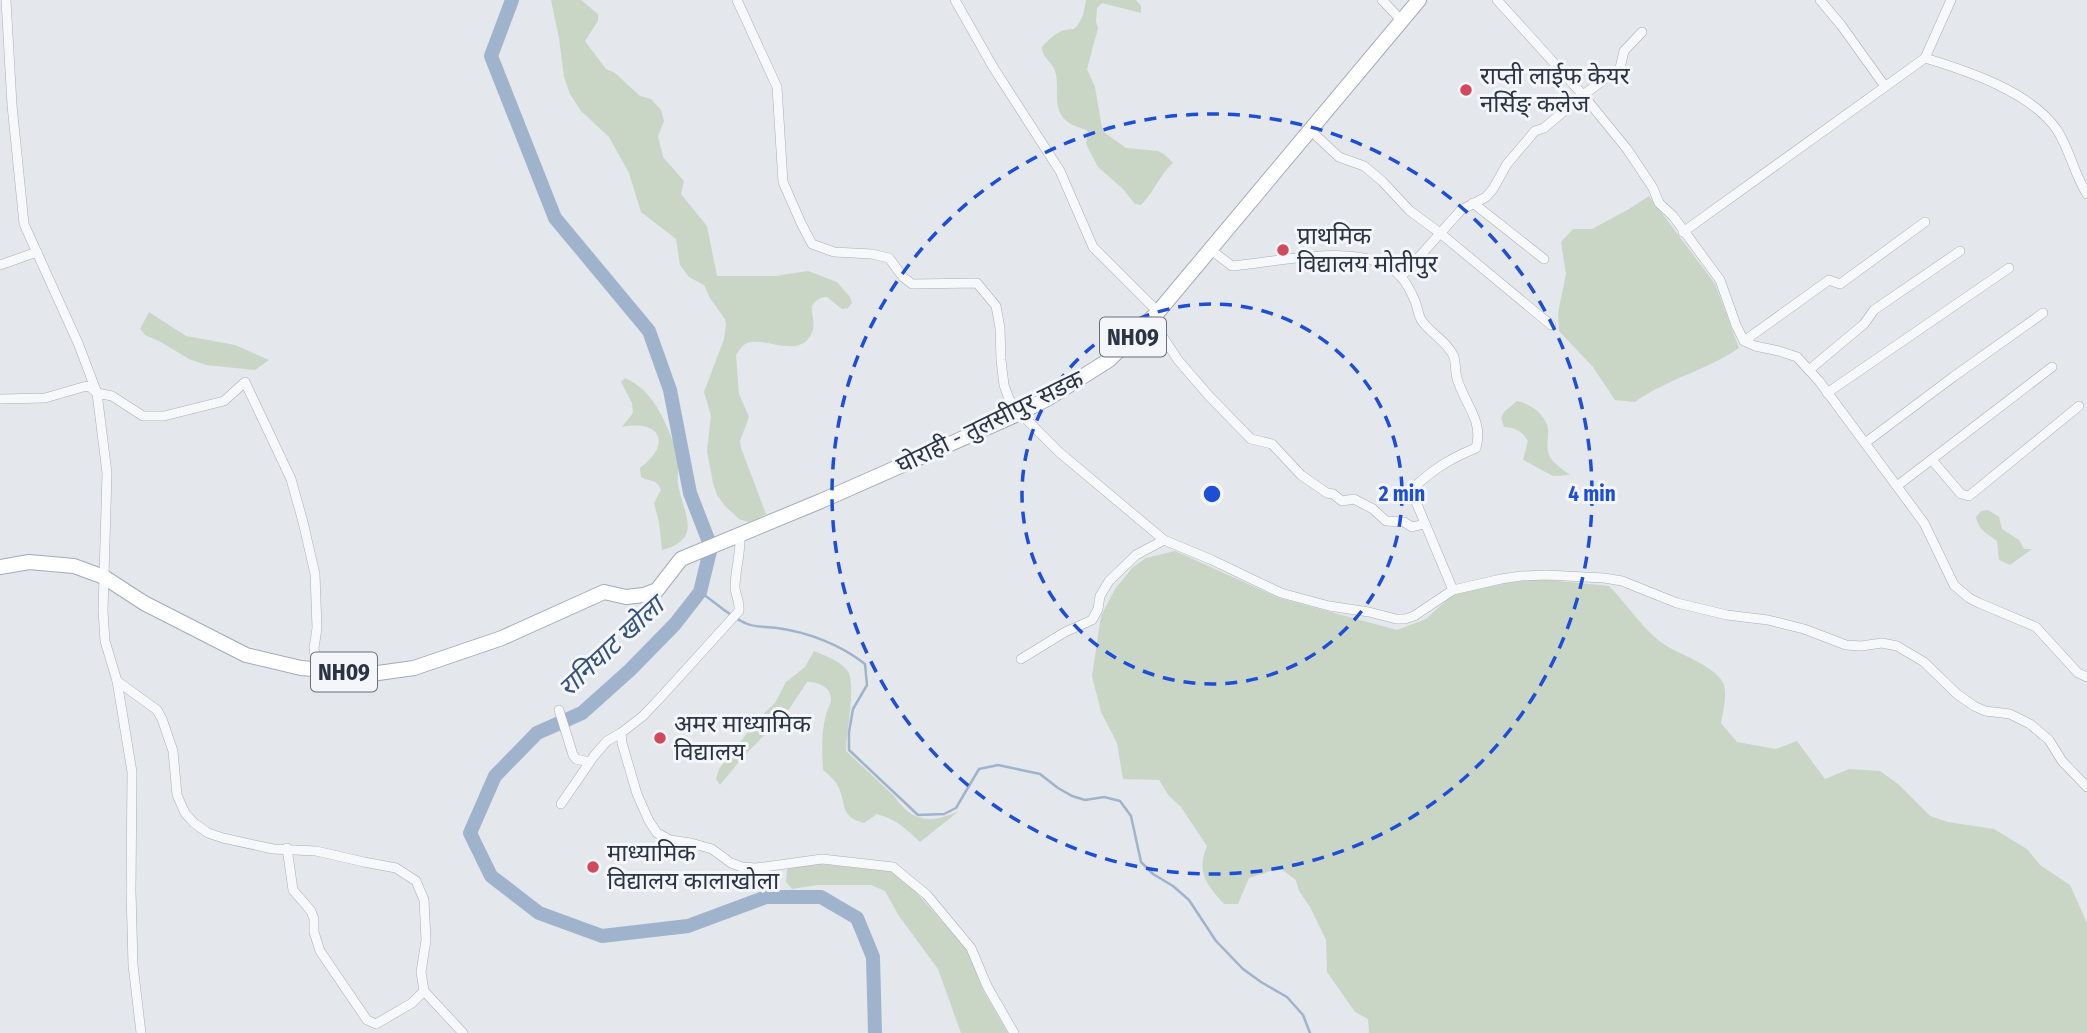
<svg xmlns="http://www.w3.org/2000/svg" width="2087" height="1033" viewBox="0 0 2087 1033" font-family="'Fira Sans Condensed','Noto Sans Devanagari',sans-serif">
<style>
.green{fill:#c9d6c5}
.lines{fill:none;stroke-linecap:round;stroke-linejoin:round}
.stream{stroke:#9fb4cc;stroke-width:2.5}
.river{stroke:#9fb4cc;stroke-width:14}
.street-casing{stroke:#a9aeb7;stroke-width:10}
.primary-casing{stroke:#a3abb8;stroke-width:16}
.street{stroke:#f7f8fa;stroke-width:9}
.primary{stroke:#fff;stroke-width:14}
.ring{fill:none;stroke:#1d4ed8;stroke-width:3.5;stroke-dasharray:12 9}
.poi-dot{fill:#d1495b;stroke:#f4f6f9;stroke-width:2.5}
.labels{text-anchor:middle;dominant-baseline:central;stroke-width:6;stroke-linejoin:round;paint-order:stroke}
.shield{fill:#f4f6f9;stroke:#676e7b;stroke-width:2}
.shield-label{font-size:23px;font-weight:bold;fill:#2b3445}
.poi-label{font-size:24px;fill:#2b3445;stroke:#f4f6f9;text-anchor:start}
.street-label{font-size:24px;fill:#2b3445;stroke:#f4f6f9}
.water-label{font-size:26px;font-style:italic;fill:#34527a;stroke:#f4f6f9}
.centre{fill:#1d4ed8;stroke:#f4f6f9;stroke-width:3.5}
.ring-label{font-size:21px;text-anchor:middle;font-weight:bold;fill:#1d4ed8;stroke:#f4f6f9;stroke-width:6;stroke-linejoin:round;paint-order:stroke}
</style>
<rect width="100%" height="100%" fill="#e4e7ec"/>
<!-- green -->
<g class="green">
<path d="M551 0H581L598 14V21L585 41 606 69 615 73 640 96 651 99 661 110 664 121 658 136 663 157 684 181 681 194 707 226 717 276H775L808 271 837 282 850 297 852 303 848 308 842 309 827 297C820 297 816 300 812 306 811 313 815 322 813 329 804 362 765 336 747 343 742 345 739 351 736 355L739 394 749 417 740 441 741 448 766 514 751 523 739 519 725 506 717 495 713 483 707 451 711 416 704 392 724 339 726 325 725 319 710 298 704 285 689 277 680 265 676 239 641 212 629 173 609 137 581 111 570 94 564 77 559 38Z"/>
<path d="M1086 0H1136L1141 6V13L1102 3 1097 8 1096 22 1098 28 1087 69 1095 87 1102 128 1105 133 1126 148 1158 151 1164 154 1173 163C1159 175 1154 192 1141 205L1135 204 1123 189 1098 167 1086 144 1088 131C1083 128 1078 128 1073 125 1049 113 1061 91 1055 71 1052 61 1042 58 1042 47 1050 38 1060 28 1074 29 1083 20 1084 12 1086 0Z"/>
<path d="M1649 196 1715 284 1739 348C1707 370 1667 379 1635 402L1615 400 1593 367 1559 331 1558 313 1566 274 1561 242 1573 229H1592L1629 209Z"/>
<polygon points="149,312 186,336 235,345 269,360 255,370 206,365 189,359 159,341 145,335 140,329"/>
<path d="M625 378C650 389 661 412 671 436 673 443 677 450 678 457 679 466 677 475 678 484 683 513 704 539 662 550L659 522 654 503 661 490C657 478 648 482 641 477L640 468C672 444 661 419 622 427L633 413 632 403 621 382Z"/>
<path d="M1517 401C1530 403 1546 415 1548 429 1549 438 1545 448 1550 457 1553 463 1564 470 1570 475L1553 476 1523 460 1528 441C1522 431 1516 428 1504 427L1501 418 1504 412Z"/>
<path d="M1988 510 1999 517 2002 529 2019 540 2024 549H2032L2010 565 1999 560 1997 541C1987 533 1979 531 1976 517L1981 511Z"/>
<path d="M1175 551 1279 598 1397 630 1426 619 1452 595 1483 586 1538 579 1609 586C1630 607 1644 633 1670 648 1685 656 1718 668 1724 685 1727 696 1723 712 1721 723L1737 742 1776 749 1797 741 1825 779 1849 769 1880 771 1898 784 1930 816 1948 822 1994 829 2027 849 2040 865 2070 885 2087 923V1033H1369L1368 1019 1355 1012 1327 972 1326 940 1310 907 1299 891 1296 880 1280 868 1249 878 1238 904H1224C1206 884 1196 872 1207 846L1181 807 1169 796 1159 780 1123 779 1117 743 1101 712 1092 676 1101 616 1115 589 1133 567 1146 558Z"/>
<path d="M814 651C825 656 839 660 847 670 857 682 846 733 846 751L894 796C913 823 930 824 959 811L920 842C905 828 897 820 877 814L864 823C837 816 848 801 836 783 833 778 828 774 823 770 822 753 821 732 826 715 827 710 831 704 831 699 830 686 818 682 807 682L788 711 742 758 720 785 716 779 719 769 726 760 759 718 775 703 786 682 805 667Z"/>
<polygon points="818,864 892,871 911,886 969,952 983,990 1008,1033 961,1033 938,969 899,916 885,891 871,885 818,885 792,889 786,882 787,870 791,866"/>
</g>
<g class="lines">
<!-- stream -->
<path class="stream" d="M700 592C715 602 729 616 745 623 755 628 766 626 777 628 808 632 841 645 865 664L867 685 853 709 849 732V750L918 815 944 814 956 808 979 769 998 765 1040 774 1058 788 1072 796 1085 800 1104 797 1120 801 1131 816 1141 862 1153 874 1173 886 1189 900 1216 941 1243 969 1261 982 1287 997 1303 1015 1310 1033"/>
<!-- river -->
<polyline class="river" points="512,0 491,56 555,218 649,331 670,390 690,493 711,547 700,592 675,624 630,670 582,713 537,733 495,776 470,833 491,876 539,913 602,936 688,926 766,897 821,897 857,918 873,957 875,1033"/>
<defs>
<g id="street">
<polyline points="6,0 12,105 24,224 78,343 97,393 107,473 103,611 105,641 117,681 132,772 131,891 133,965 141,1033"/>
<polyline points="737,0 777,87 783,182 801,223 812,244 834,252 872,254 889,258 903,277 912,284 977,283 996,306 1000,328 1001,360 1004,385 1009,399 1020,413 1059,452 1164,540 1212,560 1281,593 1329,606 1369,612 1396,619 1405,619 1414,616 1453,590 1501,579 1521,576 1546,575 1604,578 1622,581 1677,603 1727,615 1768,620 1804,629 1846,645 1861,646 1882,643 1897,646 1924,662 1957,694 1974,706 1985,711 2010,714 2030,724 2049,740 2062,761 2087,787"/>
<polyline points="955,0 993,67 1060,171 1093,247 1158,312"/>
<polyline points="1382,0 1402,21"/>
<polyline points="1497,0 1583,95 1627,149 1653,188 1659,203 1673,216 1720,280 1736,325 1744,341 1755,346 1779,351 1797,357 1819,381 1924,523 1954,585 1969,598 1979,603 2036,627 2078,673 2087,677"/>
<polyline points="1820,0 1841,25 1884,85"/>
<polyline points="1925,58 1951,0"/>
<polyline points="1310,130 1339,157 1364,166 1382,181 1410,211 1440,233 1551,325"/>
<polyline points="1473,203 1544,259"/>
<path d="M1683 232 1925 58C1968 71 2031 92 2057 130 2070 150 2074 174 2087 194"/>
<path d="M1211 250 1232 266C1275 263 1370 238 1402 278 1407 284 1412 294 1415 301 1418 308 1418 316 1422 321 1431 334 1448 342 1454 357 1456 364 1455 372 1457 378 1464 404 1484 420 1476 448 1449 459 1432 470 1411 490L1453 590"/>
<polyline points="0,265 37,252"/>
<polyline points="1401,277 1461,210 1486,197 1493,189 1507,164 1535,131 1544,128 1583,95 1620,68 1624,51 1642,32"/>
<polyline points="1151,319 1178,360 1209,396 1251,439 1272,444 1301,475 1327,493 1333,494 1342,501 1354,499 1373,509 1386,521 1404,522 1412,527 1424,524"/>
<polyline points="1744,341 1829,280 1840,284 1925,222"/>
<polyline points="1809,370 1864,324 1874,310 1960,251"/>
<polyline points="1827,393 2009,268"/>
<polyline points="0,399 45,398 83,387 89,386 97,393 112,396 143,416 164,416 224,401 245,382 291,479 303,522 315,574 317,628 314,648 317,669"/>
<polyline points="1865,443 1953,377 2043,313"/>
<polyline points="1932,460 1961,494 1969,496 2079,406"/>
<polyline points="1897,486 2052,367"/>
<path d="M740 535C741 553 735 570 735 588 736 596 740 602 739 611L661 697 643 716 621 733 622 743 637 794 649 821 657 833 670 840 691 843 712 849 731 863 742 867 756 868 822 859 893 867 927 895 971 948 987 986 1014 1033"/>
<polyline points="1021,659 1065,632 1092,620 1098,609 1100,596 1109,581 1136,555 1164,540"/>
<polyline points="117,681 157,710 162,719 173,751 177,795 185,813 194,823 208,833 223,838 273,849 316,851 364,862 396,868 416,881 424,900 426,940 421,972 424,991 463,1033"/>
<polyline points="559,710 573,755 576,759 589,762"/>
<polyline points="561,804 594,756 607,741 621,733"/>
<polyline points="287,848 293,890 311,911 314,919 314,932 320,951 367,1020 376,1024 412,1003 424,991"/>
</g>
<polyline id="primary" points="0,567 29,562 74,566 104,577 144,603 246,655 301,668 371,674 414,668 502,638 604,592 626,597 644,595 657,590 681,559 821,501 1020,413 1047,399 1109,360 1158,312 1419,0"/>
</defs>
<!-- street casing -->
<use href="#street" class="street-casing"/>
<!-- primary casing -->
<use href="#primary" class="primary-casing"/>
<!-- street -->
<use href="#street" class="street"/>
<!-- primary -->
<use href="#primary" class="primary"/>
</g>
<!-- distance rings -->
<g class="ring">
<circle cx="1212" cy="494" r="190"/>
<circle cx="1212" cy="494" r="380"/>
</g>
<!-- markers -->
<g class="poi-dot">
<circle cx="1466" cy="90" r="7"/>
<circle cx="1283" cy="250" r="7"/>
<circle cx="660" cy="738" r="7"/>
<circle cx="593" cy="867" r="7"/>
</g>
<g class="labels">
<!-- shield labels -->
<g class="shield">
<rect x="1100" y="317.5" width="66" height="39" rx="5"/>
<rect x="311" y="652.5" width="66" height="39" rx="5"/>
</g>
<g class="shield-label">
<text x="1133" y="337">NH09</text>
<text x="344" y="672">NH09</text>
</g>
<!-- poi labels -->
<g class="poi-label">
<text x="1480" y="76">राप्ती लाईफ केयर<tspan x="1480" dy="28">नर्सिङ् कलेज</tspan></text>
<text x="1297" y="236">प्राथमिक<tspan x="1297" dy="28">विद्यालय मोतीपुर</tspan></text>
<text x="674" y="724">अमर माध्यामिक<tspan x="674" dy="28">विद्यालय</tspan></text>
<text x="607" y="853">माध्यामिक<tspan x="607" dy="28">विद्यालय कालाखोला</tspan></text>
</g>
<!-- street labels -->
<g class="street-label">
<text transform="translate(990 422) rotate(-26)">घोराही - तुलसीपुर सडक</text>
</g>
<!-- water labels -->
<g class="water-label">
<text transform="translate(611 647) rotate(-43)">रानिघाट खोला</text>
</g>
</g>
<circle cx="1212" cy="494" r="10" class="centre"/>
<g class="ring-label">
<text x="1402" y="501">2 min</text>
<text x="1592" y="501">4 min</text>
</g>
</svg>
